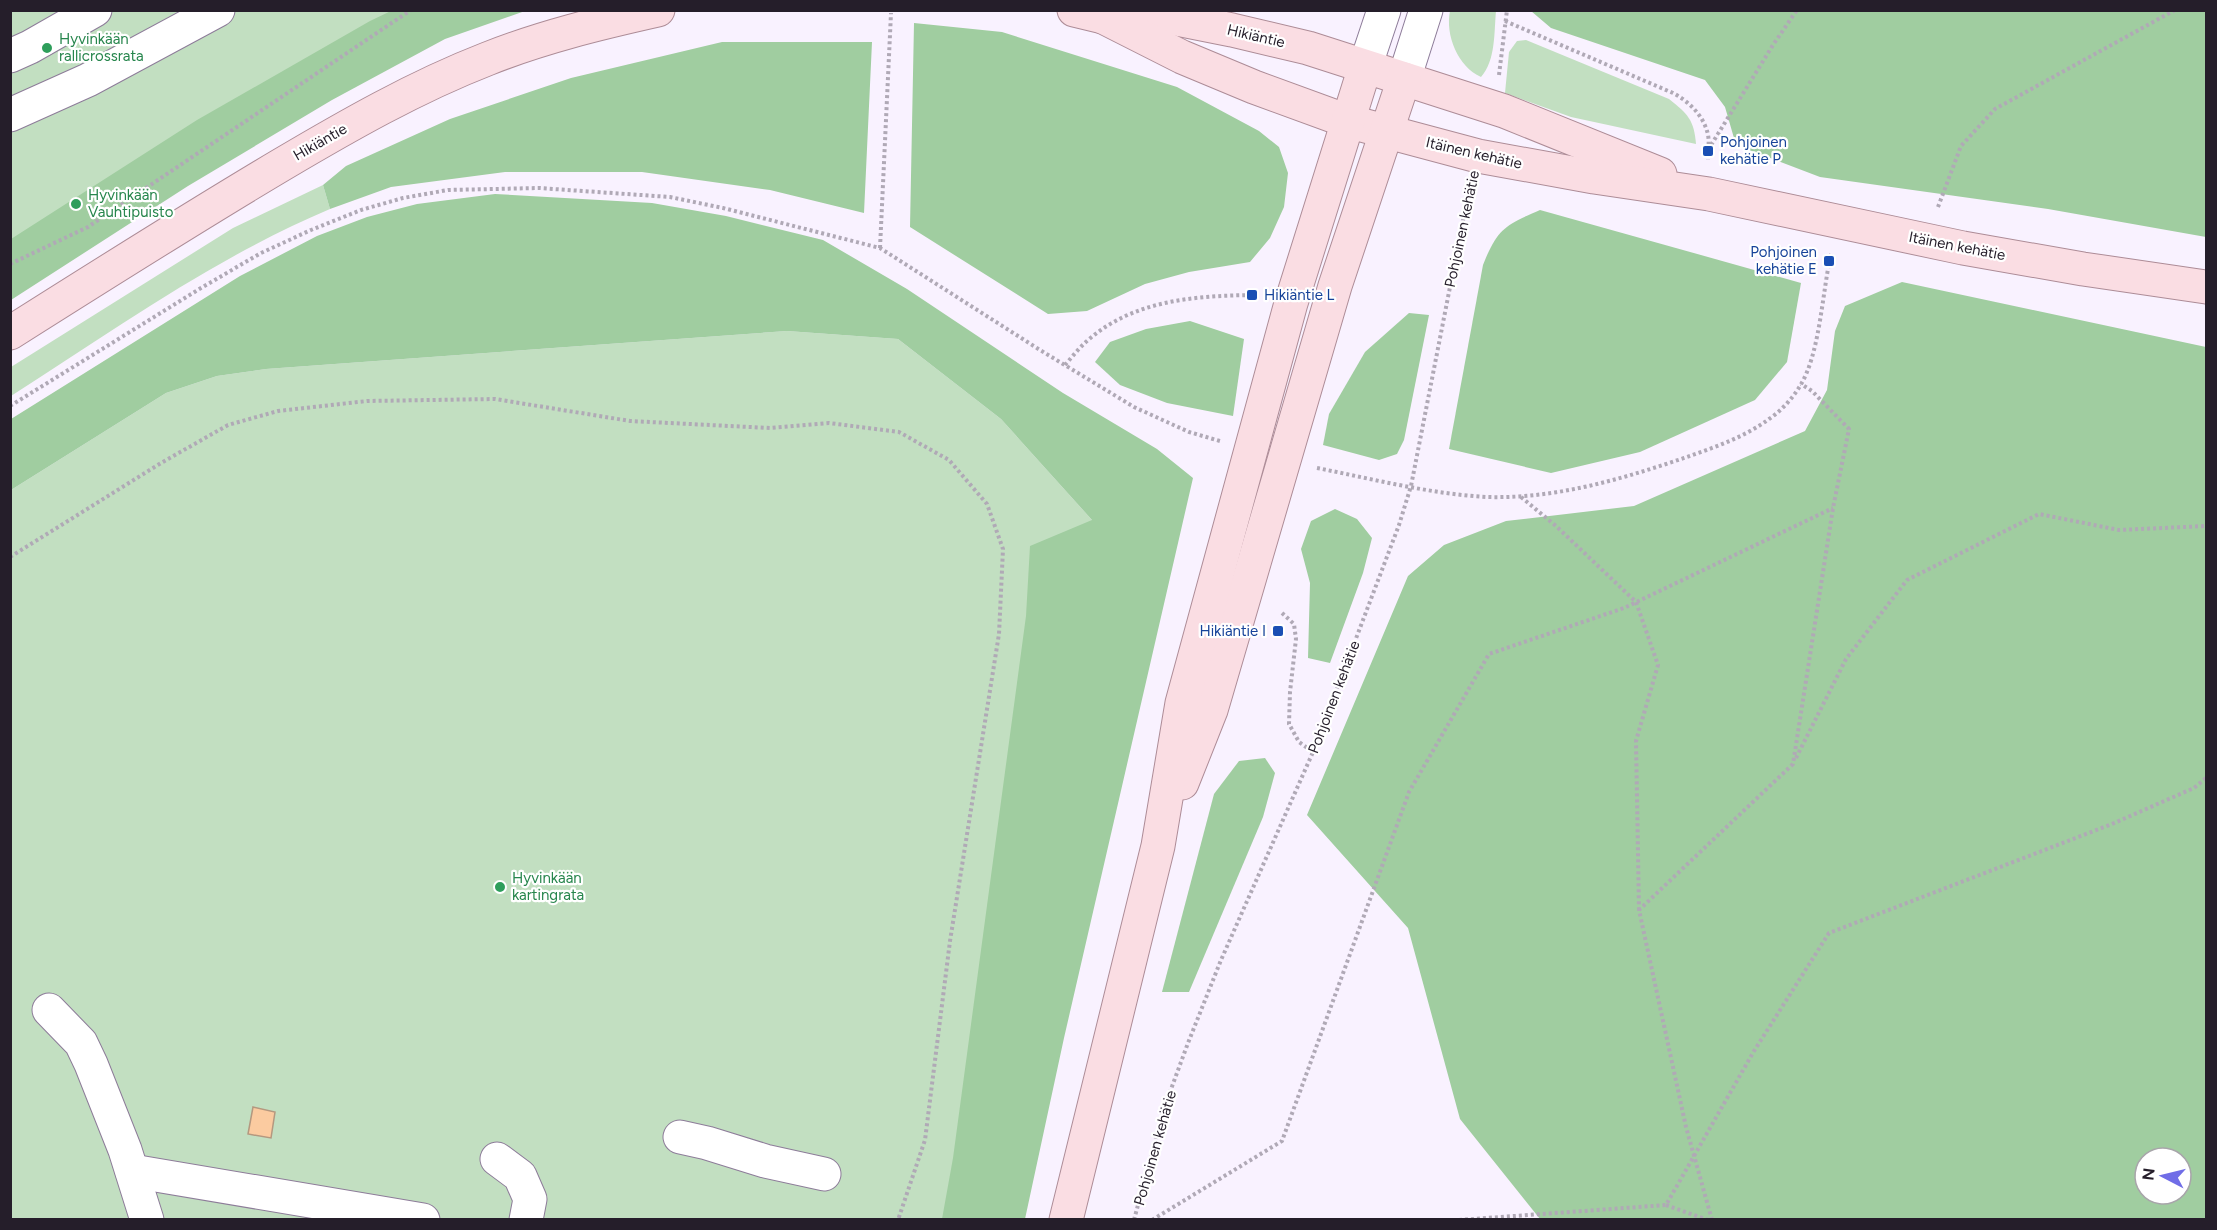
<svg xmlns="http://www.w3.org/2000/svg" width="2217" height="1230" viewBox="0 0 2217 1230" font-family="Figtree,sans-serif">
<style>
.green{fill:#c2dfc1}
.forest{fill:#a0cda0;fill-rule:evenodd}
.building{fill:#fbcba0;stroke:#b4987f;stroke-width:1.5}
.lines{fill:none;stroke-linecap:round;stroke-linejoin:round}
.minor-casing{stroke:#8d7c99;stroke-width:35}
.major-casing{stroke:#ad8c97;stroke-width:35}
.path{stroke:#b0a9b6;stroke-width:4;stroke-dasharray:3 3;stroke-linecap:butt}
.minor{stroke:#fff;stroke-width:33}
.major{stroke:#fadde3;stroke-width:33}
.leisure-dot{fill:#2e9e5b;stroke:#fff;stroke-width:2}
.transit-dot{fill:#1a4fb4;stroke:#fff;stroke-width:2}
.labels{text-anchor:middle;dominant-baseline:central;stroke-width:4.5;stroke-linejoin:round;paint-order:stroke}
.street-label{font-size:15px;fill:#251e2a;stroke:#fff}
.leisure-label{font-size:15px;fill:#27864d;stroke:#fff;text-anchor:start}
.transit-label{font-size:15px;fill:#164399;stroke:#fff;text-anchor:start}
</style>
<rect width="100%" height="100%" fill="#f9f2ff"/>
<!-- green -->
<g class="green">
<polygon points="11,10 441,11 11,289"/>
<path d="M1450 11H1496C1494 32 1496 60 1481 77 1458 67 1445 35 1450 11Z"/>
<path d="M1526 40 1669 99C1688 114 1694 120 1696 144L1571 117 1505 93 1509 52 1517 41Z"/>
<path d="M323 185 330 209C216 257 114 330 11 396V367L233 228Z"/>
<polygon points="787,331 898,339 1001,419 1092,520 978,1219 11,1219 11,490 166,393 217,376 266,369"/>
</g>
<!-- forest -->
<g class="forest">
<polygon points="393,10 525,11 445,39 332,100 188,186 11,300 11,239 197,120 370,21"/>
<polygon points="1531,11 2206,11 2206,237 2048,209 1820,177 1736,145 1725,107 1705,80 1551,28"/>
<polygon points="914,23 1002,32 1177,87 1259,131 1279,147 1288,173 1284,207 1270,238 1250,262 1189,272 1145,284 1087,311 1048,314 910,227"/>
<polygon points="722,42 872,42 864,213 770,190 642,172 505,172 391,187 330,209 323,185 346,166 450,119 571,78"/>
<polygon points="495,194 652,203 726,216 823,240 907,289 1063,393 1157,449 1193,478 1064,1038 1025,1219 942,1219 953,1158 1026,616 1030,546 1092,520 1001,419 898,339 787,331 266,369 217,376 166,393 11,490 11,419 240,276 317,236 367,217 417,204"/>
<path d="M1540 210 1801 283 1787 362 1755 400 1640 452 1551 473 1449 449 1483 265C1497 229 1505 225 1540 210Z"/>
<path d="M1902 282 2206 347V1219H1540L1460 1119 1408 928 1307 815 1408 576 1444 545 1506 521 1634 506 1805 431 1827 390 1835 331 1845 306ZM2145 1158H2181V1194H2145Z"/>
<polygon points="1409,313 1429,315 1404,440 1397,454 1379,460 1323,445 1329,414 1365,352"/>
<polygon points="1190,321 1244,339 1233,416 1167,403 1120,385 1095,362 1110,342 1146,329"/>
<polygon points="1335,509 1357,519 1372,538 1363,573 1330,663 1308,658 1310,583 1301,549 1311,521"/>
<polygon points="1265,758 1275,773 1263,817 1189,992 1162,992 1214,794 1239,761"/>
</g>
<!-- building -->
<polygon class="building" points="253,1107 275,1112 271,1138 248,1134"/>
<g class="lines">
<defs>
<g id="minor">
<polyline points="10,56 30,47 95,10"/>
<polyline points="1365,67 1384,10"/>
<polyline points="1404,79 1426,10"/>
<polyline points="10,115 88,80 218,10"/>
<polyline points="49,1010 81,1043 91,1064 125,1150 147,1220"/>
<polyline points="680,1137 707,1143 765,1161 824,1174"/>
<polyline points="497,1159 520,1176 530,1199 526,1220"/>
<polyline points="132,1171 423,1220"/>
</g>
<g id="major">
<polyline points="1074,10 1103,17 1177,19 1232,30 1308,48 1504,111 1660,174"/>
<polyline points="1103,17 1182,57 1254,87 1347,121 1478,156 1594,177 1709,194 1963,248 2083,269 2206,287"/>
<path d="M10 333C100 276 190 219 281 165 347 126 415 87 487 59 542 37 600 23 658 10"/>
<polyline points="1182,783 1211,710 1335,286 1404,79"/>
<polyline points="1066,1220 1158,846 1182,703 1291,303 1365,67"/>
</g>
</defs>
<!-- minor casing -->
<use href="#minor" class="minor-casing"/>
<!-- major casing -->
<use href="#major" class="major-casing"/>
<!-- path -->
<g class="path">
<path d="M1505 21 1673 93C1688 101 1702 114 1707 131 1710 139 1708 151 1708 160"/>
<polyline points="1499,75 1507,10"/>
<polyline points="1708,150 1773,45 1797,10"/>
<polyline points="1938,207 1961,146 1995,109 2175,10"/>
<polyline points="880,248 891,13"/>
<polyline points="10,264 88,227 411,10"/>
<path d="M1065 365C1072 357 1079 348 1087 341 1133 300 1194 296 1252 295"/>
<polyline points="10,406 201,288 261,253 311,230 361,210 403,198 448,190 539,188 670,197 723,208 880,248 1040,350 1134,407 1189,432 1220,441"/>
<path d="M1317 468C1373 479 1430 494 1487 497 1556 499 1622 479 1687 457 1715 447 1745 437 1769 419 1781 411 1792 399 1800 386 1820 354 1822 293 1831 254"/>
<polyline points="1521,497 1556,526 1636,602 1658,665 1636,741 1639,909"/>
<polyline points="10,557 161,463 228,425 278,411 367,401 495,399 630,421 770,428 829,423 899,432 949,460 987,504 1003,549 999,634 950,941 925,1140 898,1220"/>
<polyline points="1282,613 1294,624 1296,639 1290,692 1289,724 1299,742 1313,752"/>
<polyline points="1796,758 1846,659 1907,580 2039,514 2119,530 2206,526"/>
<polyline points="1666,1205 1708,1220"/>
<polyline points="1134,1220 1163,1111 1188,1043 1221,960 1313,752 1399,525 1411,486 1469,190"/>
<polyline points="1152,1220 1282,1141 1409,792 1489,654 1624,608 1833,508"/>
<polyline points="1459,1220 1666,1205 1754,1051 1829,933 2112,824 2194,788 2206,778"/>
<polyline points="1712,1220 1686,1127 1639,910 1793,764 1833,508 1849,429 1812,391 1801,384"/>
</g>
<!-- minor -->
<use href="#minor" class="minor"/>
<!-- major -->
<use href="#major" class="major"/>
</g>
<!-- markers -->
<g class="leisure-dot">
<circle cx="47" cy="48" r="6"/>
<circle cx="76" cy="204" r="6"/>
<circle cx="500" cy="887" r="6"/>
</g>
<g class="transit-dot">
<rect x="1702" y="145" width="12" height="12" rx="3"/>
<rect x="1823" y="255" width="12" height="12" rx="3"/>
<rect x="1246" y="289" width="12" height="12" rx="3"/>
<rect x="1272" y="625" width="12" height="12" rx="3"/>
</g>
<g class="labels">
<!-- street labels -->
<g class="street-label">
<text transform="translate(1256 36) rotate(13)">Hikiäntie</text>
<text transform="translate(320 142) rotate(-30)">Hikiäntie</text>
<text transform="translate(1474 153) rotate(13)">Itäinen kehätie</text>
<text transform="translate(1462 229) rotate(-78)">Pohjoinen kehätie</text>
<text transform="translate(1957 246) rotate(11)">Itäinen kehätie</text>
<text transform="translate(1334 697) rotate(-69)">Pohjoinen kehätie</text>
<text transform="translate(1155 1148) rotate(-74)">Pohjoinen kehätie</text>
</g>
<!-- leisure labels -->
<g class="leisure-label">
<text x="59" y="39">Hyvinkään<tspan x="59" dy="17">rallicrossrata</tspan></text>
<text x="88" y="195">Hyvinkään<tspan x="88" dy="17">Vauhtipuisto</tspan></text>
<text x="512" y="878">Hyvinkään<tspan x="512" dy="17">kartingrata</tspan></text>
</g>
<!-- transit labels -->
<g class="transit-label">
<text x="1720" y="142">Pohjoinen<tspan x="1720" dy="17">kehätie P</tspan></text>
<text x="1817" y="252" text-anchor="end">Pohjoinen<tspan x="1817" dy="17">kehätie E</tspan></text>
<text x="1264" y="295">Hikiäntie L</text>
<text x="1266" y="631" text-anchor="end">Hikiäntie I</text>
</g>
</g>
<!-- border -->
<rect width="2217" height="1230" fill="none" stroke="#251e2a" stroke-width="24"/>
<!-- north arrow -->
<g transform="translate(2163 1176) rotate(277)"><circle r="28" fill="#ffffff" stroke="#a8a5aa" stroke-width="1.5"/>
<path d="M0-4.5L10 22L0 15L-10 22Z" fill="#706de7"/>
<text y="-9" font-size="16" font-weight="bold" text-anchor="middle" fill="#251e2a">N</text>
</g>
</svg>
